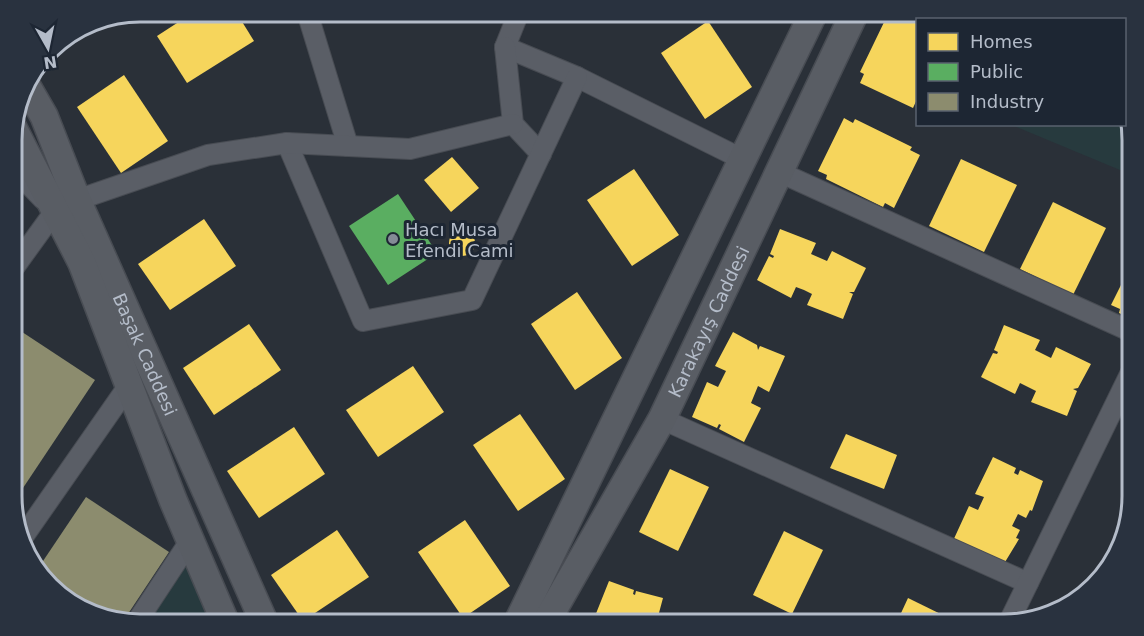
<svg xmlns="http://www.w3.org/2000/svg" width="1144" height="636" viewBox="0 0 1144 636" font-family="'DejaVu Sans',sans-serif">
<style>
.green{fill:#273a3e}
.homes{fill:#f6d55c}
.public{fill:#5aae61}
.industry{fill:#8c8c6e}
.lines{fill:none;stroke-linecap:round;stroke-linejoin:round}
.street-casing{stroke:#484c53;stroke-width:22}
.secondary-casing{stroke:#484c53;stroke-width:30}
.street{stroke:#5a5e66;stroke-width:20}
.secondary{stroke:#595d64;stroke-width:27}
.poi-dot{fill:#848b96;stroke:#1d2633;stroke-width:2}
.labels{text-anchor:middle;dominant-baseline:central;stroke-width:6;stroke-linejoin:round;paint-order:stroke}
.poi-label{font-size:18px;fill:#b4bcc9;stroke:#1d2633;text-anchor:start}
.street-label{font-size:18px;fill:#b4bcc9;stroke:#1d2633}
.rim{fill:none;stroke:#b4bcc9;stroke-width:3}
</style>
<rect width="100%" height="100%" fill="#2a3038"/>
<!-- green -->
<g class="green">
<polygon points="1125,111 1132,132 1132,175 1012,125 1124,124"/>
<polygon points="187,564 212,624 147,624"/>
</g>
<!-- homes -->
<g class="homes">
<polygon points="194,12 236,12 254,41 187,83 157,36"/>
<polygon points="893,12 907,12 923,20 918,20 918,97 913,108 860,83 864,74 860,72 888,14 891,16"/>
<polygon points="109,18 65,48 60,41 92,22"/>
<polygon points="708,21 752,87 705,119 661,53"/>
<polygon points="124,75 168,141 121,173 77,107"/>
<polygon points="844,118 853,123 855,119 912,147 910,150 920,155 894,208 885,203 883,207 826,179 827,175 818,171"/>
<polygon points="452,157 479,188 451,212 424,180"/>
<polygon points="961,159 1017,185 984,252 929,226"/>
<polygon points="634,169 679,235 632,266 587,200"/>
<polygon points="1053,202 1106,228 1073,295 1020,269"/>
<polygon points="204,219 236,266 170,310 138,264"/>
<polygon points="780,229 816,243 811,254 827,261 832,251 866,268 854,292 849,292 853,294 843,319 807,305 812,294 804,290 796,287 791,298 757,280 769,256 773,258 774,256 770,254"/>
<circle cx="462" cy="243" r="13"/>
<polygon points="1132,263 1132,319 1119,313 1120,309 1111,305"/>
<polygon points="577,292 622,358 575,390 531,324"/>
<polygon points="249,324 281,370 214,415 183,368"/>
<polygon points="1004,325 1040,340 1035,350 1051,358 1056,347 1091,364 1078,388 1073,389 1077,391 1067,416 1031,402 1036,391 1020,383 1015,394 981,377 993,353 997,354 998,352 994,350"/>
<polygon points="733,332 757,345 758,350 760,346 785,356 769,392 758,386 751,403 761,408 744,442 719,429 721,425 719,424 717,428 692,417 707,382 718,387 726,371 715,366"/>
<polygon points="413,366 444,412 378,457 346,410"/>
<polygon points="520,414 565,479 518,511 473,445"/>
<polygon points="294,427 325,474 259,518 227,471"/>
<polygon points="846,434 897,455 884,489 830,468"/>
<polygon points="993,457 1016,468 1014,473 1018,475 1020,470 1043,481 1032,511 1030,510 1026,518 1018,514 1012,526 1020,530 1016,538 1019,539 1002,567 979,556 982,551 977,549 975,554 952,543 969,506 978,510 984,497 975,494"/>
<polygon points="670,469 709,487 678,551 639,532"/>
<polygon points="465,520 510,586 463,618 418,552"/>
<polygon points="337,530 369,577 303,621 271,575"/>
<polygon points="784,531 823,550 792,614 753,595"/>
<polygon points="609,581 634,590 633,594 635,595 636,591 663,598 656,624 605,624 606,620 595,616"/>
<polygon points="908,598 961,624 896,624"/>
</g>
<!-- public -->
<polygon class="public" points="398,194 437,253 388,285 349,226"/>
<!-- industry -->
<g class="industry">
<polygon points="13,326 95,380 13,503"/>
<polygon points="86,497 169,552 124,620 77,607 37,570"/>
</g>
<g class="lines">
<defs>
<g id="street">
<polyline points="307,12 348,146"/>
<polyline points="519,12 505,47 577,77 744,160"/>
<polyline points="505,47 513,124 541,154"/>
<polyline points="287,143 363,321 472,300 577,77"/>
<polyline points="13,168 43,199"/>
<polyline points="779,172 1132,332"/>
<polyline points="13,269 55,211 77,200 208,155 287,143 410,149 513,124"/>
<polyline points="662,419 1028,583"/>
<polyline points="23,537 129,385"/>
<polyline points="136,623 190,541"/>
<polyline points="1008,624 1132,370"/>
</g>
<g id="secondary">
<path id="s1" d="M25 83 44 116 77 200 265 624"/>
<polyline points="13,128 82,263 173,500 226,624"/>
<polyline points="517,624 814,12"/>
<path id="s2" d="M545 624 662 419 855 12"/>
</g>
</defs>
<!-- street casing -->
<use href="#street" class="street-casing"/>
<!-- secondary casing -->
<use href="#secondary" class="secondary-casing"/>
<!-- street -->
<use href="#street" class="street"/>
<!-- secondary -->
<use href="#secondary" class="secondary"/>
</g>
<!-- markers -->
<circle class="poi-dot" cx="393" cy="239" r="6"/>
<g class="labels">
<!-- poi labels -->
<g class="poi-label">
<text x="405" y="229">Hacı Musa<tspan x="405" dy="21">Efendi Cami</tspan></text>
</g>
<!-- street labels -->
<g class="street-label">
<text stroke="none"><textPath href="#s2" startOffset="344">Karakayış Caddesi</textPath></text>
<text stroke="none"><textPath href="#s1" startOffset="297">Başak Caddesi</textPath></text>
</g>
</g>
<!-- crop -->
<path d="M0 0H1144V636H0ZM140 22H1004A118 118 0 0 1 1122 140V496A118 118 0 0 1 1004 614H140A118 118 0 0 1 22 496V140A118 118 0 0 1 140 22Z" fill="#29323f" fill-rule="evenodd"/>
<path class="rim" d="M140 22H1004A118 118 0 0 1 1122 140V496A118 118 0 0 1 1004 614H140A118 118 0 0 1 22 496V140A118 118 0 0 1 140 22Z"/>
<!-- legend -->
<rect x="916" y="18" width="210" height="108" fill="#1d2633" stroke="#59626f" stroke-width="1.5"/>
<rect x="928" y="33" width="30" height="18" fill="#f6d55c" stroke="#59626f" stroke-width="1.5"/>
<text x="970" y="48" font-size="18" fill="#b4bcc9">Homes</text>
<rect x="928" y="63" width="30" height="18" fill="#5aae61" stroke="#59626f" stroke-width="1.5"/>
<text x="970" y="78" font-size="18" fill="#b4bcc9">Public</text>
<rect x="928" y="93" width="30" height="18" fill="#8c8c6e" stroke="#59626f" stroke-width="1.5"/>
<text x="970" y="108" font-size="18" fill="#b4bcc9">Industry</text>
<!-- north arrow -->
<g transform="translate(48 48) rotate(171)" stroke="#1d2633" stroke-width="4.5" paint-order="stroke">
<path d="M0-4.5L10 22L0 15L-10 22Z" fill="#b4bcc9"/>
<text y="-9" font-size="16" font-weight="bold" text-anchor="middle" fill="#b4bcc9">N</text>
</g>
</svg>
